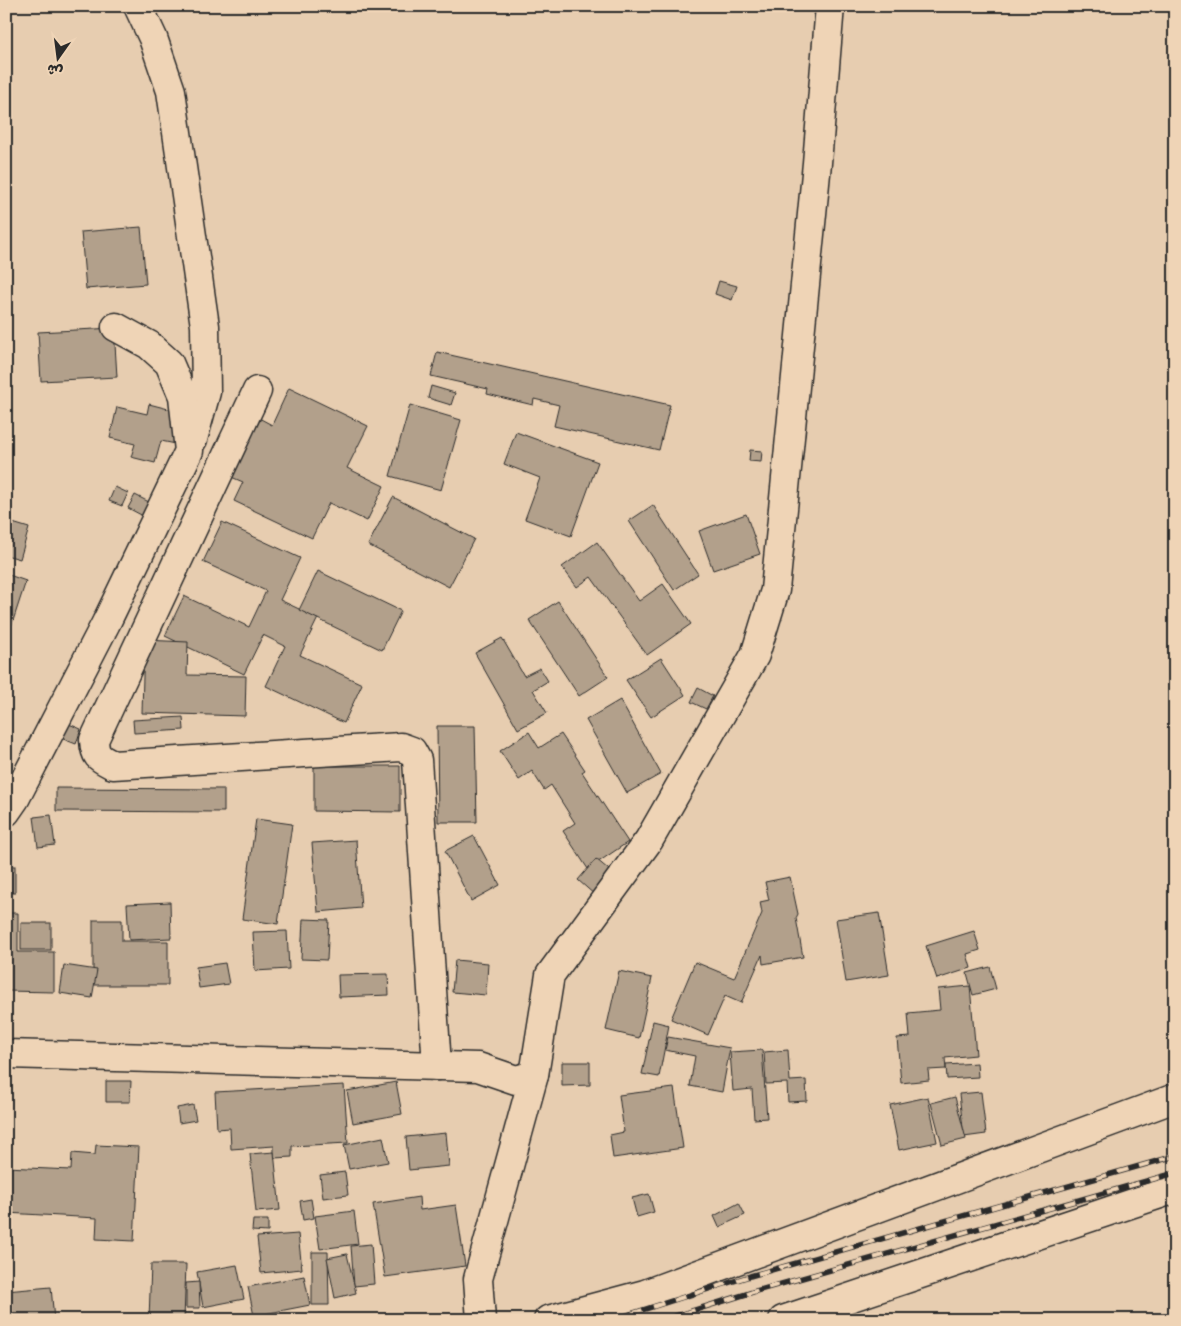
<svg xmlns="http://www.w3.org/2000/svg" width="1181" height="1326" viewBox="0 0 1181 1326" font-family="'Gochi Hand','Playpen Sans Arabic',sans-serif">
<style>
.building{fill:#b2a08b;stroke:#2b2b2b}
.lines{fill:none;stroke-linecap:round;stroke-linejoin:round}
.street-casing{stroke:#2b2b2b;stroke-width:31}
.secondary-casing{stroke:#2b2b2b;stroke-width:31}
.street{stroke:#efd4b6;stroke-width:28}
.secondary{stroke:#efd4b6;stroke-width:28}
.rail-casing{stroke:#2b2b2b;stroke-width:5.5}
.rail{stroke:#efd4b6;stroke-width:4;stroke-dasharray:11;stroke-linecap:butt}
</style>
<rect width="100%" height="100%" fill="#e7cdb0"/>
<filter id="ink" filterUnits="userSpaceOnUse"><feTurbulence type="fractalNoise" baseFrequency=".02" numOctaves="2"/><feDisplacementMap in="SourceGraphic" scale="10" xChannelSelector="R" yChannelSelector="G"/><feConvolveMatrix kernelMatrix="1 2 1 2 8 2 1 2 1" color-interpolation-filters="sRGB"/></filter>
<g filter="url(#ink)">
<!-- building -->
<g class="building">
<polygon points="141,227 146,284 86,289 81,232"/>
<polygon points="719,281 737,286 732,300 715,294"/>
<polygon points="114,328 117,377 41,381 38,332"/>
<polygon points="437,352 670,405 659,450 554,426 559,405 534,399 533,405 487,394 488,389 431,376"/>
<polygon points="431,386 455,393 451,405 428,398"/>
<polygon points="289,388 368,426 347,468 384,486 367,521 329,503 312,538 234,501 243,482 229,476 257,417 272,425"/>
<polygon points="149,404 184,413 176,444 161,441 155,463 131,457 135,444 110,438 117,407 147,414"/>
<polygon points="410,405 461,420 441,490 390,476"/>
<polygon points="516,432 598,462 571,536 525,519 540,478 504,464"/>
<polygon points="750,450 762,451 761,462 749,461"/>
<polygon points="115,487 128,493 122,506 109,501"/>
<polygon points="135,495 151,503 145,517 128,508"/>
<polygon points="393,497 474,539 449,587 368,545"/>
<polygon points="653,505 698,574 674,590 629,521"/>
<polygon points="746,514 760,554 713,570 699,531"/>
<polygon points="6,521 29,528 20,559 6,555"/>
<polygon points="222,522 300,558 280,600 318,618 300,655 362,684 344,723 266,686 285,646 263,635 244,674 165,636 184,596 249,627 266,591 203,562"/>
<polygon points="597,542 639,601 663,584 691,624 647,655 591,577 577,587 562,567"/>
<polygon points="318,571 401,611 382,650 299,610"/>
<polygon points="6,574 26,581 10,630 6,628"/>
<polygon points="558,601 608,677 579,696 529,620"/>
<polygon points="502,638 524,676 540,668 548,681 533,690 547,713 518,729 475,653"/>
<polygon points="144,640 188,642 187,675 246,676 245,716 142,713"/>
<polygon points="661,658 685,695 651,717 626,680"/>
<polygon points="698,688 713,696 706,709 691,702"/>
<polygon points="620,700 661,774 627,793 586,720"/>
<polygon points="183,717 184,730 134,733 133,720"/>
<polygon points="64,722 81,729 76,744 58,737"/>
<polygon points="437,726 475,726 477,822 438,822"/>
<polygon points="529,732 539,748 561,734 585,770 582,772 628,842 588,869 563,831 575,823 551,785 544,790 532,771 519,780 500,751"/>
<polygon points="314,766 400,766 400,812 314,811"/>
<polygon points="56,788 224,789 224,812 56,811"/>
<polygon points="51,815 55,845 38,847 34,817"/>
<polygon points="256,819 292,824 278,924 242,919"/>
<polygon points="474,836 500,885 471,901 445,851"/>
<polygon points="356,840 361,908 318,912 312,843"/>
<polygon points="596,859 614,874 596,896 578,880"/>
<rect x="6" y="866" width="9" height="27"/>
<polygon points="790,877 798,914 796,918 803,957 763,964 762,955 741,1003 725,996 708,1035 671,1019 695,962 734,978 762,913 760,902 769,900 765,882"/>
<polygon points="170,902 171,938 129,940 127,904"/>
<polygon points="6,913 18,913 18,952 54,952 54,992 6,991"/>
<polygon points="879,913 889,975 846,982 836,919"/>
<polygon points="303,919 329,920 327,960 301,959"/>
<polygon points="93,920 122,920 122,941 168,941 168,985 93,985"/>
<rect x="21" y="923" width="30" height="27"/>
<polygon points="287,931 289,969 255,971 253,932"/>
<polygon points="974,931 980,950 967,954 971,968 937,979 926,946"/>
<polygon points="455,960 488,963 486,995 452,992"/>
<polygon points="225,963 229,984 199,988 196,967"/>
<polygon points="64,965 97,970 92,998 60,993"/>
<polygon points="990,967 996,989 973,995 967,973"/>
<polygon points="619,971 652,978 639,1038 606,1030"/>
<polygon points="388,974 389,995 339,997 338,975"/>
<polygon points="970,986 976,1055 945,1058 946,1069 928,1070 929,1080 901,1083 897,1038 910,1037 908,1013 940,1010 938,989"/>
<polygon points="653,1021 669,1025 659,1077 642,1074"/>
<polygon points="668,1037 730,1048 722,1092 690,1086 695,1056 665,1050"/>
<polygon points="762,1050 767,1118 754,1119 752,1089 733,1091 730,1052"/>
<polygon points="788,1050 790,1081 806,1080 807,1101 788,1102 787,1083 766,1084 764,1052"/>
<polygon points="562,1062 590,1062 590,1085 562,1086"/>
<polygon points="977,1063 978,1077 947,1079 946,1065"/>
<polygon points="106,1081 131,1081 130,1102 106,1102"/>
<polygon points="396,1082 402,1114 353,1123 347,1091"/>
<polygon points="344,1085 348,1143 292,1146 292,1157 274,1158 274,1146 231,1149 230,1128 217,1129 215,1092"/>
<polygon points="674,1088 683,1148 613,1158 610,1135 624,1132 619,1095"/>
<polygon points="981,1092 986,1134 964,1137 959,1094"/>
<polygon points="928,1097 937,1142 899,1150 890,1105"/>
<polygon points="955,1097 966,1139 942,1145 931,1103"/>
<polygon points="193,1105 196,1120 179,1123 177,1108"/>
<polygon points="446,1133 449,1166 409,1170 406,1137"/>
<polygon points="383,1137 388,1162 349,1169 344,1145"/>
<polygon points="96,1145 139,1147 134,1241 96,1239 97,1218 6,1213 6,1167 71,1170 72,1153 95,1155"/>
<polygon points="274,1152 280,1210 256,1212 250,1154"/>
<polygon points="345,1172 348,1195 323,1198 320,1175"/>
<polygon points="649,1194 654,1212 637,1217 632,1198"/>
<polygon points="419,1197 420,1210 456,1205 465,1266 385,1277 373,1204"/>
<polygon points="311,1199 314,1218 303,1220 300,1201"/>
<polygon points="739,1203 745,1215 719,1227 714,1216"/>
<polygon points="354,1211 358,1244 320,1249 315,1216"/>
<polygon points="253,1220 268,1220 268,1232 252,1231"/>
<polygon points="298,1234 302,1269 261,1273 257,1237"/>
<polygon points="371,1244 374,1284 354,1286 351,1246"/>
<polygon points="312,1252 328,1252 329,1305 312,1305"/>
<polygon points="347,1254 356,1293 335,1298 327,1258"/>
<polygon points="151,1264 186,1264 184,1320 149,1320"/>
<polygon points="237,1265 244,1299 203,1307 197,1272"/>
<polygon points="304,1276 310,1305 254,1316 248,1287"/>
<polygon points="199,1282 200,1308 186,1308 186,1283"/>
<polygon points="51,1287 54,1320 6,1320 6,1291"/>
</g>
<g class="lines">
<defs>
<g id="street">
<polyline points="138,6 153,38 171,91 205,326 206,392 193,439"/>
<path d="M257 391 94 740C95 757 99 758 113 765L401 747 412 751 417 760 437 1066"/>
<polyline points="6,812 15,799 106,623 189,451 183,396 169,363 149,345 116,327"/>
<polyline points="6,1054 478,1067 516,1080 534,1075 478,1279 481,1320"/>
<polyline points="534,1075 550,975 649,840 755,655 775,590 817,163 830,6"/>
<polyline points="783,1320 1175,1189"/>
</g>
<polyline id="secondary" points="548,1320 645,1294 1175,1098"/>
</defs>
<!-- street casing -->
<use href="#street" class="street-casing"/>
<!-- secondary casing -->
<use href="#secondary" class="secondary-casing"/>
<!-- street -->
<use href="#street" class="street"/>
<!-- secondary -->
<use href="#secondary" class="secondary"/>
<defs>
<g id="rail">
<polyline points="611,1320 750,1276 1175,1156"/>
<polyline points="663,1320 756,1291 1175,1173"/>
</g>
</defs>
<!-- rail casing -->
<use href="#rail" class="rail-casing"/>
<!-- rail -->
<use href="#rail" class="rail"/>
</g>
</g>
<!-- margin -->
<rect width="1181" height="1326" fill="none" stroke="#efd4b6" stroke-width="25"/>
<rect x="12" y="12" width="1156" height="1301" fill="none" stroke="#2b2b2b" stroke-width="2" filter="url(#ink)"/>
<!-- north arrow -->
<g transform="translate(58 58) rotate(194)" stroke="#efd4b6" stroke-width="4" paint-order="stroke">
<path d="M0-4L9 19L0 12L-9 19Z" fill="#2b2b2b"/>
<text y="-8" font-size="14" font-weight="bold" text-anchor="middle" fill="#2b2b2b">ش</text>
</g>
</svg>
